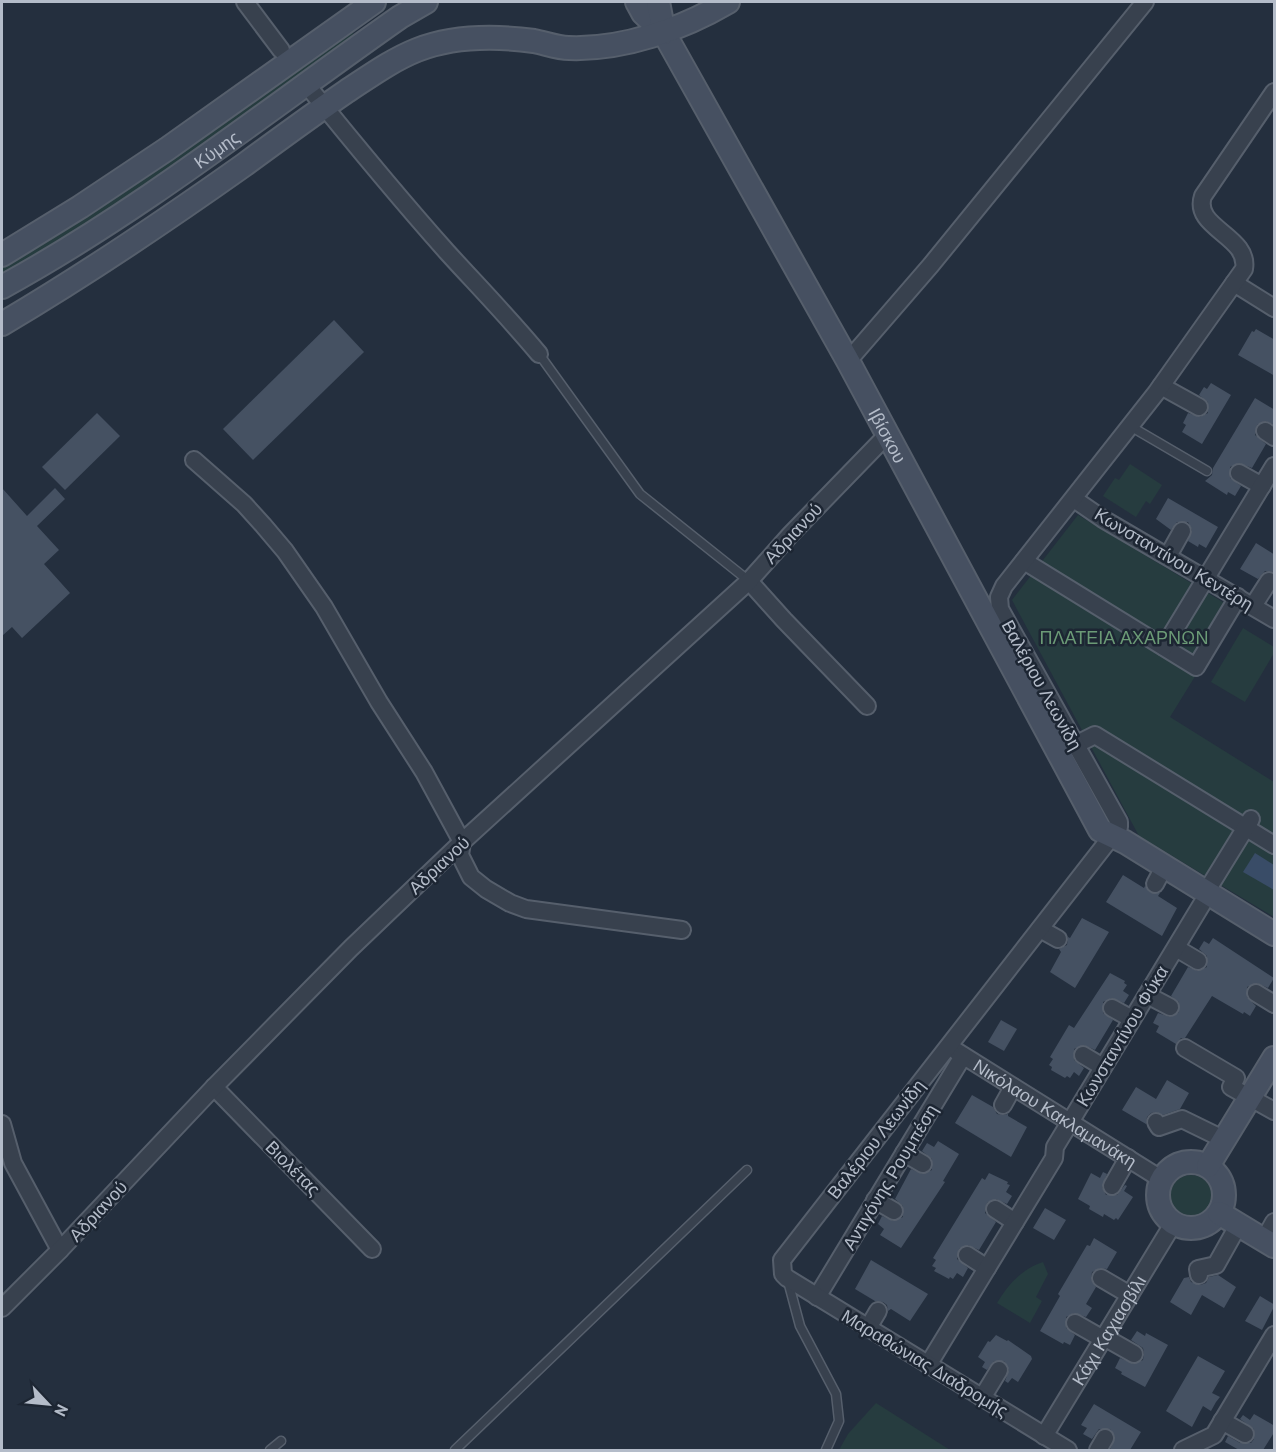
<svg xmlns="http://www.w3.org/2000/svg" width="1276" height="1452" viewBox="0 0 1276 1452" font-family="'PT Sans',sans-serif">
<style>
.green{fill:#263c3f}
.water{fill:#394c67}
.building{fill:#455162}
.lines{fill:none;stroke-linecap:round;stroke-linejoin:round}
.lane-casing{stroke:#565f6c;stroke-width:11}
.street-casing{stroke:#565f6c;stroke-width:20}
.secondary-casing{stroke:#565f6c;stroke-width:26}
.lane{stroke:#38414e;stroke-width:8}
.street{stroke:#38414e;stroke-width:16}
.secondary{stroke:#465061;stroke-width:22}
.labels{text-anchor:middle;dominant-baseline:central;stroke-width:5;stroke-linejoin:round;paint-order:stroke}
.street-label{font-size:18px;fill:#b4bcc9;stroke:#1d2633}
.park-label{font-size:18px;fill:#6b9a76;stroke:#1d2633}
</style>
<rect width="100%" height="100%" fill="#242f3e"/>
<!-- green -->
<g class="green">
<polygon points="350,29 356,37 91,223 2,277 2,265"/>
<polygon points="1130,464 1162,485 1150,504 1146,501 1136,517 1103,496 1115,478 1119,480"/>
<polygon points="1078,515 1236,610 1170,717 1274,782 1274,917 1139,836 1012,600"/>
<polygon points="1243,628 1274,647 1274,653 1245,702 1211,682"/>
<circle cx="1191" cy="1196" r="21"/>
<path d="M1043 1262 1048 1274 1036 1297 1042 1301 1030 1323 997 1303C1008 1284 1022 1269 1043 1262Z"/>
<polygon points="876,1403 950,1450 839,1450 848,1434"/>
</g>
<!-- water -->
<polygon class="water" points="1255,853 1274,865 1274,890 1243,872"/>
<!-- building -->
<g class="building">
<polygon points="334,320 364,352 253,460 223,429"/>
<polygon points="1256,329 1275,340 1275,376 1238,355 1252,331 1254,332"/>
<polygon points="1211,383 1231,395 1202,444 1182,432 1186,425 1183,423 1188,413 1200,417 1208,413 1208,402 1199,395 1204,387 1207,389"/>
<polygon points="1255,398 1275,410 1275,425 1265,421 1257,425 1255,435 1266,444 1252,468 1239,463 1230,467 1230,478 1241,486 1235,496 1228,492 1227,495 1205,481 1212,475 1213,468"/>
<polygon points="97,413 120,436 65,490 42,467"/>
<polygon points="2,488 27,516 55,488 65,499 37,526 59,550 44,564 70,593 22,638 12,627 2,636"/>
<polygon points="1168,498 1218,527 1206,548 1199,544 1198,547 1188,541 1192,530 1188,522 1177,522 1171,530 1156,519"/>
<polygon points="1256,543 1275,555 1275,572 1265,571 1258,579 1240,569"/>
<polygon points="1123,875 1144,888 1145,886 1151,893 1160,893 1158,896 1177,908 1162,936 1106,902"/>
<polygon points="1082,918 1109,932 1075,988 1050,972 1061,952 1059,949 1067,945 1068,937 1070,938"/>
<polygon points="1213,938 1274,978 1268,988 1257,983 1247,987 1247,997 1256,1006 1250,1016 1244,1012 1243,1014 1212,996 1185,1038 1181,1038 1176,1044 1156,1032 1159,1026 1153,1023 1158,1013 1170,1017 1179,1012 1179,1002 1171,996 1188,967 1198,971 1207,967 1207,956 1199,949 1204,941 1209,944"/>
<polygon points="1110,973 1125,981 1124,983 1127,985 1123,991 1129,995 1124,1003 1112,998 1103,1002 1103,1013 1113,1020 1095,1050 1084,1045 1074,1049 1074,1060 1084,1068 1079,1076 1074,1072 1070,1078 1067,1076 1065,1078 1051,1070 1052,1067 1049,1065 1053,1059 1050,1057 1069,1025 1074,1028"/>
<polygon points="1001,1020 1017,1029 1004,1051 988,1042"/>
<polygon points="1167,1080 1189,1093 1180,1109 1163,1115 1156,1112 1151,1113 1147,1117 1146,1124 1122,1110 1136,1087 1156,1099"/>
<polygon points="972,1095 993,1107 997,1114 1003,1115 1008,1114 1008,1116 1027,1127 1011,1157 955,1123"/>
<polygon points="938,1141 959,1154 943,1181 945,1182 901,1248 880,1235 884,1229 878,1224 882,1216 893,1221 903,1217 903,1206 895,1199 911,1169 922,1174 932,1170 932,1159 922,1151 927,1143 934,1147"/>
<polygon points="1103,1172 1107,1174 1102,1187 1106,1195 1117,1195 1125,1185 1127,1186 1124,1191 1133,1197 1118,1220 1116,1218 1114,1220 1104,1214 1103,1217 1089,1209 1090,1206 1078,1199 1091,1173 1100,1178"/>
<polygon points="989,1173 1008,1182 1007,1184 1010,1185 1006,1192 1012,1196 1007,1204 996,1199 987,1203 985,1213 996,1222 979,1250 968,1245 959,1249 957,1259 968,1268 963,1277 957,1273 953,1279 950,1277 949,1279 934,1271 936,1268 932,1266 936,1260 933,1258 982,1178 985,1180"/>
<polygon points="1045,1208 1066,1220 1054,1240 1033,1228"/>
<polygon points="1094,1238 1117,1252 1107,1269 1100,1268 1092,1272 1091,1279 1096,1287 1086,1304 1092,1308 1086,1317 1074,1313 1066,1317 1066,1328 1075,1335 1070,1345 1064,1342 1063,1344 1040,1331 1060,1296 1058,1294 1087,1245 1090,1246"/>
<polygon points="871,1260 928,1294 910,1321 891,1309 888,1311 887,1305 883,1302 875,1301 855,1289"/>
<polygon points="1218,1275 1236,1287 1224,1308 1202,1295 1191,1315 1170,1302 1184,1278 1189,1277 1191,1282 1200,1285 1206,1283 1209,1277"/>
<polygon points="1260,1296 1275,1305 1262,1330 1245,1321"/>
<polygon points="1137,1331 1145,1336 1146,1333 1168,1345 1145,1387 1121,1374 1122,1372 1115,1368 1120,1358 1134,1364 1143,1360 1144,1353 1143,1348 1131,1340"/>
<polygon points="996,1335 1007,1341 1008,1340 1031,1356 1032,1359 1018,1382 1012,1378 1008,1383 1005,1381 1009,1370 1004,1361 994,1361 987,1370 982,1367 985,1362 978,1357 988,1341 990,1342"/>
<polygon points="1198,1356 1225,1371 1212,1393 1220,1397 1216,1402 1211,1411 1203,1406 1192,1427 1166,1411"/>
<polygon points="1094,1404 1141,1432 1130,1450 1110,1450 1115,1437 1110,1429 1099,1429 1092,1439 1083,1434 1087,1428 1081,1425"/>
<polygon points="1254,1414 1275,1426 1275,1431 1263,1450 1239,1450 1225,1442 1228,1436 1240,1443 1251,1443 1254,1439 1254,1429 1240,1419 1243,1415 1250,1420"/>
</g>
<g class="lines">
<defs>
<g id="lane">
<polyline points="539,354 640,494 749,581"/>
<polyline points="1130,426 1207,471"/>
<polyline points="788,1281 800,1326 836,1394 839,1421 826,1450"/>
<polyline points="270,1450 281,1441"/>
<polyline points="455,1450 747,1170"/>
</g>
<g id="street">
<polyline points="245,2 281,50"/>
<path d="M306 84C352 141 398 197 447 252 478 286 510 319 539 354"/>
<polyline points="1234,283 1274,308"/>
<polyline points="848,361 931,265 1145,2"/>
<polyline points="1161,386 1199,407"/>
<polyline points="1265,431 1274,437"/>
<polyline points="194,460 244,504 263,525 285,551 324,607 379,702 424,772 462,842 460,855 471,877 486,889 510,903 526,909 682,930"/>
<polyline points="1239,473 1262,486"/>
<polyline points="1074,499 1103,519 1274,619"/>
<polyline points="1168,556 1182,531"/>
<polyline points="1024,561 1196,667 1238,597"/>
<polyline points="749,581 784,620 867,706"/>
<polyline points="1253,606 1269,581"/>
<polyline points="1164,647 1274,466"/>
<polyline points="1075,745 1095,735 1274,845"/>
<polyline points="1155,884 1164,867"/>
<polyline points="1206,892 1251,819"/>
<polyline points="1040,929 1058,939"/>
<polyline points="1176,948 1198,961"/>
<polyline points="1256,993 1274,1004"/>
<polyline points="1147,995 1170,1007"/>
<polyline points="1112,1008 1132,1019"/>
<polyline points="1185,1048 1236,1078 1231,1087 1274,1111"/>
<path id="s1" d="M956 1051 1161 1179"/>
<polyline points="1083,1055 1103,1067"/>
<polyline points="214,1087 372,1249"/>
<polyline points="1003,1105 1013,1087"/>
<polyline points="1156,1122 1159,1127 1182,1119 1225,1140"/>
<polyline points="2,1124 13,1163 60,1250"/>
<polyline points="904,1153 923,1164"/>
<polyline points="1112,1186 1128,1158"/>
<polyline points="875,1200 894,1211"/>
<polyline points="995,1209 1015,1222"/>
<polyline points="1264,1240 1274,1222"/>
<polyline points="967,1255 987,1268"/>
<polyline points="1199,1275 1198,1269 1216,1265 1239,1224"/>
<polyline points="1101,1278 1130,1295"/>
<polyline points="817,1297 963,1056"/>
<polyline points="2,1308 60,1250 214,1087 351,948 462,842 749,581 790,535 888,434"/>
<polyline points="1075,1323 1103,1339"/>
<polyline points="868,1328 878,1311"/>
<polyline points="1104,1337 1134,1354"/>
<polyline points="928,1365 1054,1158 1055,1147 1208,894"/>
<polyline points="982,1398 999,1370"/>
<polyline points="1222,1421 1245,1434"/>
<path id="s2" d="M1044 1436 1173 1224"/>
<path d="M1068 1450 787 1278 783 1274 782 1260 1119 827V822L1000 609 999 597 1004 586 1156 393 1244 269C1250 236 1192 228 1203 196L1274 92"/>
<polyline points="1098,1450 1105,1438"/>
<polyline points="1183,1450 1214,1435 1274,1335"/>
</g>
<g id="secondary">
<path id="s3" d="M637 2 643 13 664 33 848 361 1100 830 1125 842 1274 934"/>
<polyline points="658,2 664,33"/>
<polyline points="2,255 80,207 167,149 374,2"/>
<path id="s4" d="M2 287C141 211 270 108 400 17L426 2"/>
<path d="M2 324C85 275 165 221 244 165 278 140 312 115 347 91 370 76 392 60 417 50 453 36 497 36 534 41 545 43 557 48 569 48 623 50 682 29 728 2"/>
<circle cx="1191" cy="1195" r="33"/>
<polyline points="1208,1166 1274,1058"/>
<polyline points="1219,1213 1274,1246"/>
</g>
</defs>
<!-- lane casing -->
<use href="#lane" class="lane-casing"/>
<!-- street casing -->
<use href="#street" class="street-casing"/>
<!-- secondary casing -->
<use href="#secondary" class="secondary-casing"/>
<!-- lane -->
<use href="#lane" class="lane"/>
<!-- street -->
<use href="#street" class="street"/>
<!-- secondary -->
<use href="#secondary" class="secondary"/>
</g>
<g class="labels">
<!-- street labels -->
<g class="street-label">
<text stroke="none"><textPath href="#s4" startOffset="255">Κύμης</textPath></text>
<text stroke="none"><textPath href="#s3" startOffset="502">Ιβίσκου</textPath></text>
<text transform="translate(793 533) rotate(-47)">Αδριανού</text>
<text transform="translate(1174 559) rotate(31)">Κωνσταντίνου Κεντέρη</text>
<text transform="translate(1042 685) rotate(61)">Βαλέριου Λεωνίδη</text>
<text transform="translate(439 865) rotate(-43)">Αδριανού</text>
<text transform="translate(1122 1036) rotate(-59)">Κωνσταντίνου Φύκα</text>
<text stroke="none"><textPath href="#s1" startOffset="117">Νικόλαου Κακλαμανάκη</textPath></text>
<text transform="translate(876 1139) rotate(-52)">Βαλέριου Λεωνίδη</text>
<text transform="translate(293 1168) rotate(45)">Βιολέτας</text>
<text transform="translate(890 1177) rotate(-59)">Αντιγόνης Ρουμπέση</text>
<text transform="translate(98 1211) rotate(-47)">Αδριανού</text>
<text stroke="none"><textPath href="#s2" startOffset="124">Κάχι Καχιασβίλι</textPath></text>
<text transform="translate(925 1363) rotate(31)">Μαραθώνιας Διαδρομής</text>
</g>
<!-- park labels -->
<g class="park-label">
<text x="1124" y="637">ΠΛΑΤΕΙΑ ΑΧΑΡΝΩΝ</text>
</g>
</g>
<!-- border -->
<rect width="1276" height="1452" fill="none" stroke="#b4bcc9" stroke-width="6"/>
<!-- north arrow -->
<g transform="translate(48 1404) rotate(116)" stroke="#1d2633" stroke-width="4.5" paint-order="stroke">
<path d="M0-4.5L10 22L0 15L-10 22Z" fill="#b4bcc9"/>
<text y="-9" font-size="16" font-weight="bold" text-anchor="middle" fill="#b4bcc9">N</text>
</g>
</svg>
